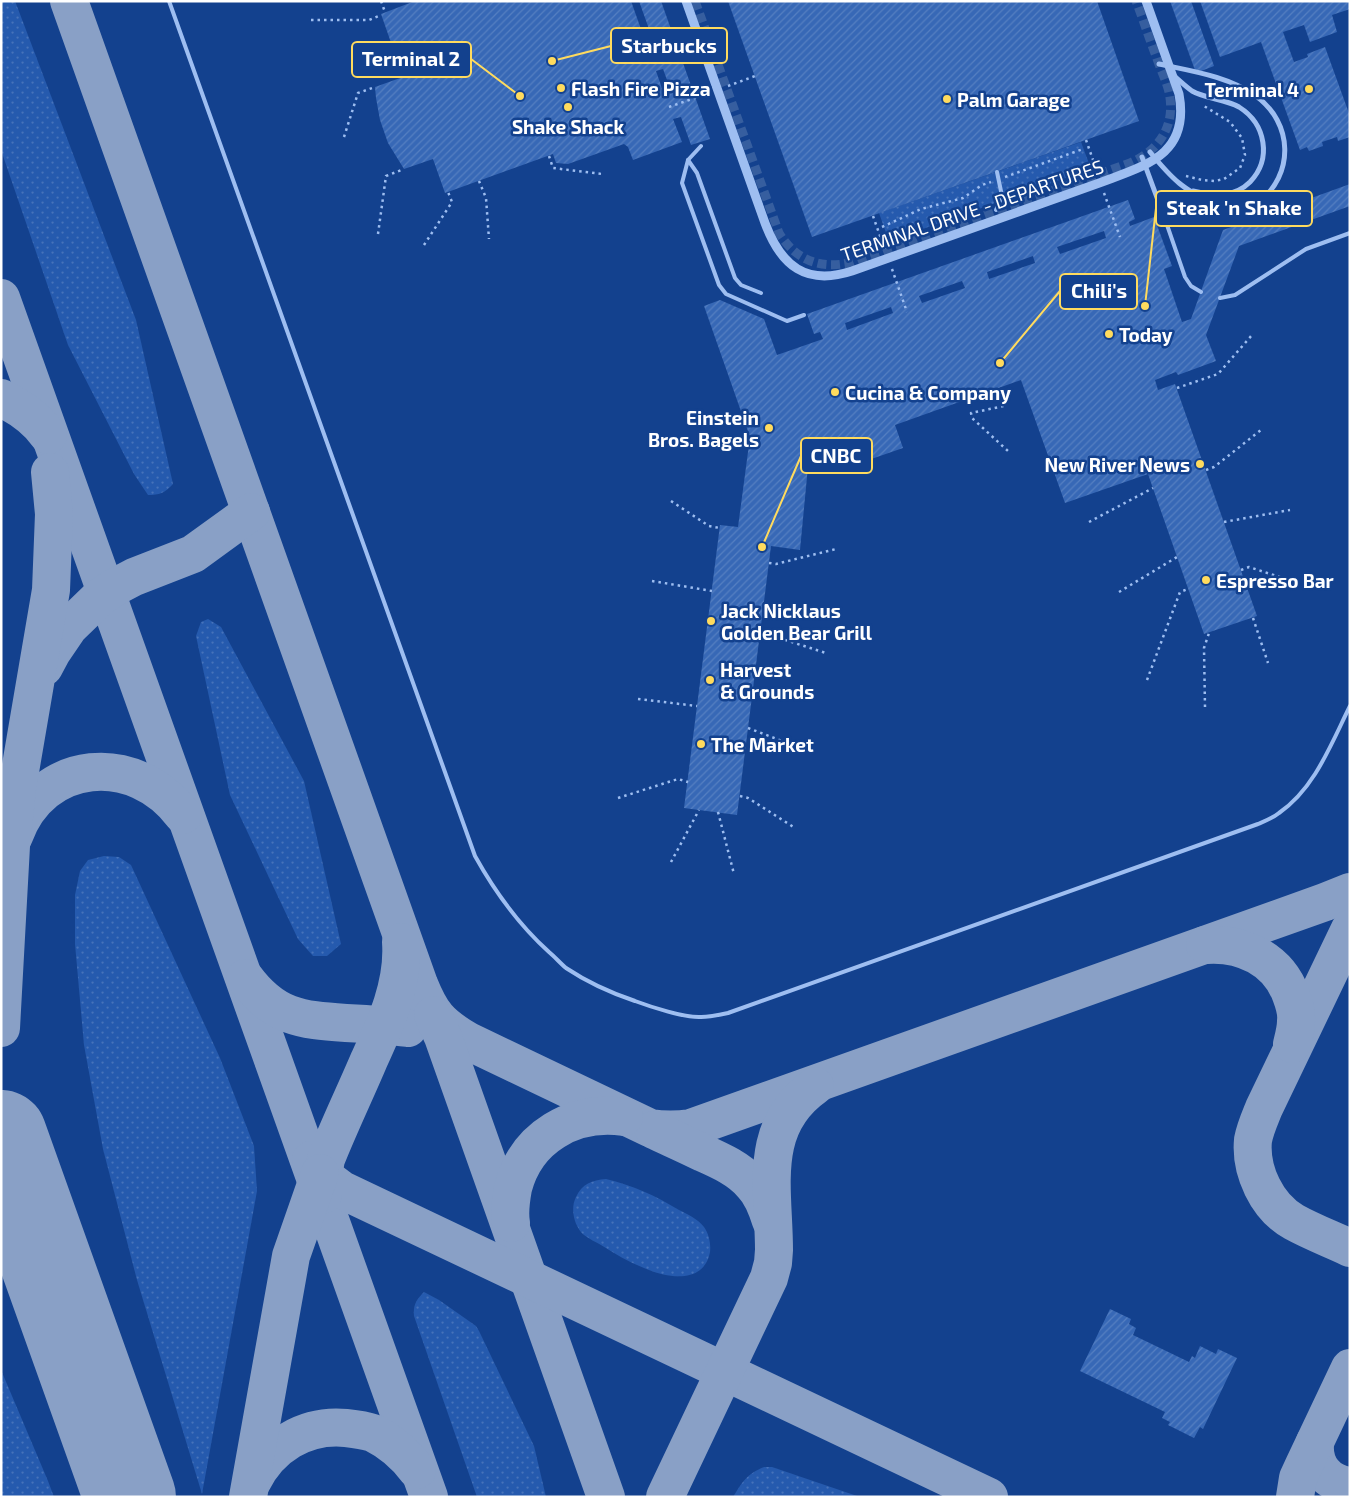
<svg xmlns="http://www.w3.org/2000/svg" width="1351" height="1498" viewBox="0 0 1351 1498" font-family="'Exo 2',sans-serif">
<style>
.green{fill:url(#green-dots)}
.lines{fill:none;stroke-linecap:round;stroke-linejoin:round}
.taxiway{stroke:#89a0c6;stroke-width:38}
.runway{stroke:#89a0c6;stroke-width:92}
.building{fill:url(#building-hatch);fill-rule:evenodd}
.tertiary-tunnel{stroke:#365e9f;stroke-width:9;stroke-dasharray:9 4.5;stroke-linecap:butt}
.path{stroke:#9ebef1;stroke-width:2.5;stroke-dasharray:2.5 4;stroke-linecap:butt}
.service{stroke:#9ebef1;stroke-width:4}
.minor{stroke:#9ebef1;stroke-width:5}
.path-bridge{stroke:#9ebef1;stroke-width:2.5;stroke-dasharray:2.5 4;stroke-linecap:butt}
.tertiary-bridge{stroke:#9ebef1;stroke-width:9}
.poi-dot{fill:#ffdb5e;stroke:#13418e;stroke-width:2}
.labels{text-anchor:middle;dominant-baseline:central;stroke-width:5;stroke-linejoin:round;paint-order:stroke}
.poi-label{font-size:19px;font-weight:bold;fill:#fff;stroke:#13418e;text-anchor:start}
.street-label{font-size:19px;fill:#fff;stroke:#13418e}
.leader{fill:none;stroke:#ffdb5e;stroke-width:2}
.callout-dot{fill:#ffdb5e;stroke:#13418e;stroke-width:2}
.callout{fill:#13418e;stroke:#ffdb5e;stroke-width:2}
.callout-label{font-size:20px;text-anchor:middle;font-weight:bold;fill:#fff}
</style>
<defs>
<pattern id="green-dots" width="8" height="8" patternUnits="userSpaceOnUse" patternTransform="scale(1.25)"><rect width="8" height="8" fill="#255aae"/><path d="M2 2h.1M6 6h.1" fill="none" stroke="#4673ba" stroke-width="1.8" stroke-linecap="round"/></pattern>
<pattern id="building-hatch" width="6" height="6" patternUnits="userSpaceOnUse" patternTransform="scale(1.25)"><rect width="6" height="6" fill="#3768b6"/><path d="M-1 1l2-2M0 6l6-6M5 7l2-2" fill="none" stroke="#557fc1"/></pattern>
</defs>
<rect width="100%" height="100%" fill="#13418e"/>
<!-- green -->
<g class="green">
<path d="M1 1H15L136 320 173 484C165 493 159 495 148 495L134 474 68 345 1 150Z"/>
<polygon points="1081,142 1091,169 889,241 879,213"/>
<polygon points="208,619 221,627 304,781 341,944 327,956 313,956 298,939 230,795 196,636 201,622"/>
<polygon points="104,856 119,857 131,865 220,1058 254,1146 257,1191 202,1494 137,1280 103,1149 84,1045 75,944 75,895 80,871 88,860"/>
<path d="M606 1179C632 1185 656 1196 679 1210 687 1214 698 1219 704 1227 709 1234 711 1244 710 1252 704 1285 666 1278 644 1268 629 1262 615 1254 601 1245 596 1242 589 1239 584 1235 574 1226 570 1209 576 1197 582 1184 592 1180 606 1179Z"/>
<path d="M424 1292 439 1300 476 1326 479 1331 534 1446 546 1497H477L414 1316C413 1305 416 1300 424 1292Z"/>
<polygon points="1,1370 48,1481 54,1497 1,1497"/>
<path d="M764 1467H772L860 1497H733C742 1482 747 1474 764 1467Z"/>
</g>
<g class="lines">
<!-- taxiway -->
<g class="taxiway">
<path d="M69 1 419 984C431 1014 439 1024 468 1041L650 1128C664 1130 677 1130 691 1128L1325 902 1350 892"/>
<polyline points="1,298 429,1497"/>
<path d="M1 398C20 407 36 418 48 435"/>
<polyline points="44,667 52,652 69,627 99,598 115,587 134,577 193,554 251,512"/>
<path d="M14 836C42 758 135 751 183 815"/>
<path d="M1350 929 1264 1108C1260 1118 1255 1129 1253 1140 1250 1171 1267 1207 1294 1222 1312 1232 1331 1239 1350 1248"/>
<path d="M1205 945C1242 942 1278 959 1291 995 1294 1003 1297 1012 1296 1021 1296 1029 1294 1036 1292 1044"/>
<path d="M245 978C274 1017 300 1020 346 1023 367 1024 387 1025 408 1028"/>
<polyline points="433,1015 443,1037 606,1497"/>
<polyline points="1,1028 11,846 17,789 51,590 54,514 50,472"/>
<path d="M654 1130C671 1138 687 1145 703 1153 721 1161 739 1169 752 1184 762 1194 767 1208 771 1221"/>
<polyline points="311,1160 326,1178 342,1190 989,1497"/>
<path d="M323 1195V1175L326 1159C339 1126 355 1093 369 1060 386 1023 404 984 401 942"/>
<polyline points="1,1201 27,1255 121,1472"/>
<path d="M511 1223C509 1211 511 1199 513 1188 526 1137 573 1110 624 1117"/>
<path d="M1315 1442C1313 1466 1326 1483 1350 1486"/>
<path d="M252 1482C270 1446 305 1424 346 1428 355 1429 364 1430 373 1433 391 1442 405 1454 417 1470"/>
<polyline points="248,1497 291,1256 320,1173"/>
<path d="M665 1497 769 1278 773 1263 774 1250C774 1189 757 1127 815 1086"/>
<polyline points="1295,1497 1298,1478 1304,1465 1350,1368"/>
</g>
<!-- runway -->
<polyline class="runway" points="1,1136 130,1497"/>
</g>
<!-- building -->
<g class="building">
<path d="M415 1H631L647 46 654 43 639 1H661L710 139 691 145 681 117 673 119 682 142 633 160 628 147 624 144 568 164 556 163 553 154 445 193 433 159 404 169 388 143 380 120 376 98 375 87 403 77 381 14ZM663 69 671 91 664 94 656 71Z"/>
<polygon points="728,1 1097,1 1139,121 812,237"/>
<polygon points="1170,1 1191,1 1214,66 1196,73"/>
<polygon points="1200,1 1350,1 1350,9 1332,15 1337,32 1310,42 1304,25 1283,32 1294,62 1308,57 1307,54 1325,47 1350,116 1350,137 1338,141 1337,137 1322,142 1323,146 1309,151 1307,147 1300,150 1261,42 1220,57"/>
<path d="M1350 184V206L1239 246 1206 335 1216 361 1178 375 1176 372 1155 380 1158 390 1175 384 1257 616 1204 634 1148 474 1065 503 1021 380 895 425 903 448 854 465 849 463 843 445 809 456 800 550 771 546 737 815 684 808 720 525 738 527 750 437 704 306 720 300 764 319 777 355 823 339 820 332 814 334 807 314 1128 200 1135 219 1129 222 1130 226 1154 217 1172 266 1164 269 1182 322 1191 319 1223 230ZM1104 231 1106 238 1060 254 1057 247ZM1033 256 1035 263 989 279 987 272ZM962 281 965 288 922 303 919 296ZM891 307 893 313 847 330 845 323Z"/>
<polygon points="1110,1309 1131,1319 1129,1324 1136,1328 1133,1335 1189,1362 1192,1356 1195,1358 1200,1346 1216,1354 1218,1349 1237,1358 1203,1429 1200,1427 1194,1438 1168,1425 1170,1422 1162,1418 1165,1412 1080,1371"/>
</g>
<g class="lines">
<!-- tertiary-tunnel -->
<path class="tertiary-tunnel" d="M695 1 779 233C796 261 822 270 853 262L1130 163C1160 150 1176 125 1169 92 1166 80 1160 68 1156 56 1149 38 1143 19 1136 1"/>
<!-- path -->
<g class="path">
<polyline points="381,1 385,12"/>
<polyline points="311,20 369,20 381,15"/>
<polyline points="344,137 358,93 375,87"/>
<polyline points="549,156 553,168 602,174"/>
<polyline points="1186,176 1202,180 1215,181 1224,179 1240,168 1245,155 1242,138 1230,122 1204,106"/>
<polyline points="1005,177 1083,149"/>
<polyline points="479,181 486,198 489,239"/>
<polyline points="882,227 921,209 963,198 982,185 991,182"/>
<polyline points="378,234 386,176 404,169"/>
<polyline points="424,245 452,202 448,192"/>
<polyline points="998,388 1004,406 971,413 972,418 1008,451"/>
<polyline points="1177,388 1218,374 1252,335"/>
<polyline points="1206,470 1214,467 1261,430"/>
<polyline points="671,501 709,526 720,528"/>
<polyline points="1089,522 1153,488"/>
<polyline points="1224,522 1290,510"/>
<polyline points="769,563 776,564 836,549"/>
<polyline points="1241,570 1249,567 1307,586"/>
<polyline points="652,581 712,591"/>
<polyline points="1119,592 1177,557"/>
<polyline points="1253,618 1268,663"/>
<polyline points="760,632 826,653"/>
<polyline points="1147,680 1180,592 1188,589"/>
<polyline points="638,699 697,706"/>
<polyline points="1205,707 1204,648 1209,633"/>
<polyline points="748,728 811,752"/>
<polyline points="740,796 748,798 795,828"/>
<polyline points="618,798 678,779 688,782"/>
<polyline points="718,812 734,874"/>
<polyline points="671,862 699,810"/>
</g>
<!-- service -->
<g class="service">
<path d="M169 1 475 856C495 892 518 924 549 952 555 957 560 963 566 968 587 982 611 993 635 1001 651 1007 685 1018 701 1017 710 1017 719 1015 728 1013L1258 824C1265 821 1273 818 1279 813 1315 788 1331 744 1350 706"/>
<polyline points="701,146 688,160 682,183 719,285 726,294 787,321 804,315"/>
<polyline points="688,160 697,173 735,278 741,285 761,293"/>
<polyline points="996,210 1002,196 997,172"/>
<polyline points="1166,222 1185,277 1191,286 1201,292"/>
<polyline points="1220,298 1235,295 1306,249 1350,233"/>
</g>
<!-- minor -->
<g class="minor">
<path d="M1174 76C1180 81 1186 87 1192 91 1206 99 1225 99 1239 107 1266 124 1272 159 1250 182 1234 198 1214 196 1193 191"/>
<path d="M1150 152C1159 163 1168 174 1179 183 1186 189 1195 194 1204 200 1211 205 1217 211 1227 213 1238 215 1250 210 1258 203 1295 174 1293 123 1256 96 1228 76 1191 71 1159 64"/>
<polyline points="1142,157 1166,222 1211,205"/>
</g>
<!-- path-bridge -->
<g class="path-bridge">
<polyline points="728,86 755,76"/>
<polyline points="669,107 709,93"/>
<polyline points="1086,140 1098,174"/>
<polyline points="1104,193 1120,237"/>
<polyline points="873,216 885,250"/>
<polyline points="892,269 907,312"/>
</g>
<!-- tertiary-bridge -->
<path class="tertiary-bridge" d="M686 1 765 223C781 266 806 286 852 271L1102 182C1147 165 1190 154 1179 94L1146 1"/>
</g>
<!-- markers -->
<g class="poi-dot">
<circle cx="561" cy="88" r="5"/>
<circle cx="1309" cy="89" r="5"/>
<circle cx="947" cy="99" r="5"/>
<circle cx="568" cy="107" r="5"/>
<circle cx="1109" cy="334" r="5"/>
<circle cx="835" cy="392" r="5"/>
<circle cx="769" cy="428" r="5"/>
<circle cx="1200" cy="464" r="5"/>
<circle cx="1206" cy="580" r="5"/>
<circle cx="711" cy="621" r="5"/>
<circle cx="710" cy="680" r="5"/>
<circle cx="701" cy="744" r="5"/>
</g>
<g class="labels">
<!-- poi labels -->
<g class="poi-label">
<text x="571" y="88">Flash Fire Pizza</text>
<text x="1299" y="89" text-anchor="end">Terminal 4</text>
<text x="957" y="99">Palm Garage</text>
<text x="568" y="126" text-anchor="middle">Shake Shack</text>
<text x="1119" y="334">Today</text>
<text x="845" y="392">Cucina &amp; Company</text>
<text x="759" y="417" text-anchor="end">Einstein<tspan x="759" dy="22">Bros. Bagels</tspan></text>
<text x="1190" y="464" text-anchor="end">New River News</text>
<text x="1216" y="580">Espresso Bar</text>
<text x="721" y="610">Jack Nicklaus<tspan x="721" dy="22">Golden Bear Grill</tspan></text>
<text x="720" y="669">Harvest<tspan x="720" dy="22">&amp; Grounds</tspan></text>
<text x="711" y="744">The Market</text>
</g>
<!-- street labels -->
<g class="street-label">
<text transform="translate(972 210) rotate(-19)">TERMINAL DRIVE - DEPARTURES</text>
</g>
</g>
<!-- callouts -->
<path class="leader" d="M552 61L611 46M520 96L471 59M1145 306L1156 208M1000 363L1060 291M762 547L801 456"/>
<g class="callout-dot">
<circle cx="552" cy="61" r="5"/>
<circle cx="520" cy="96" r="5"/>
<circle cx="1145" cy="306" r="5"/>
<circle cx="1000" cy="363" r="5"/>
<circle cx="762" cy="547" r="5"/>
</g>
<g class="callout">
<rect x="611" y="28" width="116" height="35" rx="5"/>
<rect x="352" y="42" width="119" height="35" rx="5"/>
<rect x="1156" y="191" width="156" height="35" rx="5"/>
<rect x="1060" y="274" width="77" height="35" rx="5"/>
<rect x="801" y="438" width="71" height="35" rx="5"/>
</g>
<g class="callout-label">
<text x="669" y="53">Starbucks</text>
<text x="411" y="66">Terminal 2</text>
<text x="1234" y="215">Steak 'n Shake</text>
<text x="1099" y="298">Chili's</text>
<text x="836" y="463">CNBC</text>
</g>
<!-- border -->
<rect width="1351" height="1498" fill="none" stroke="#ffffff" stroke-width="5"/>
</svg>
